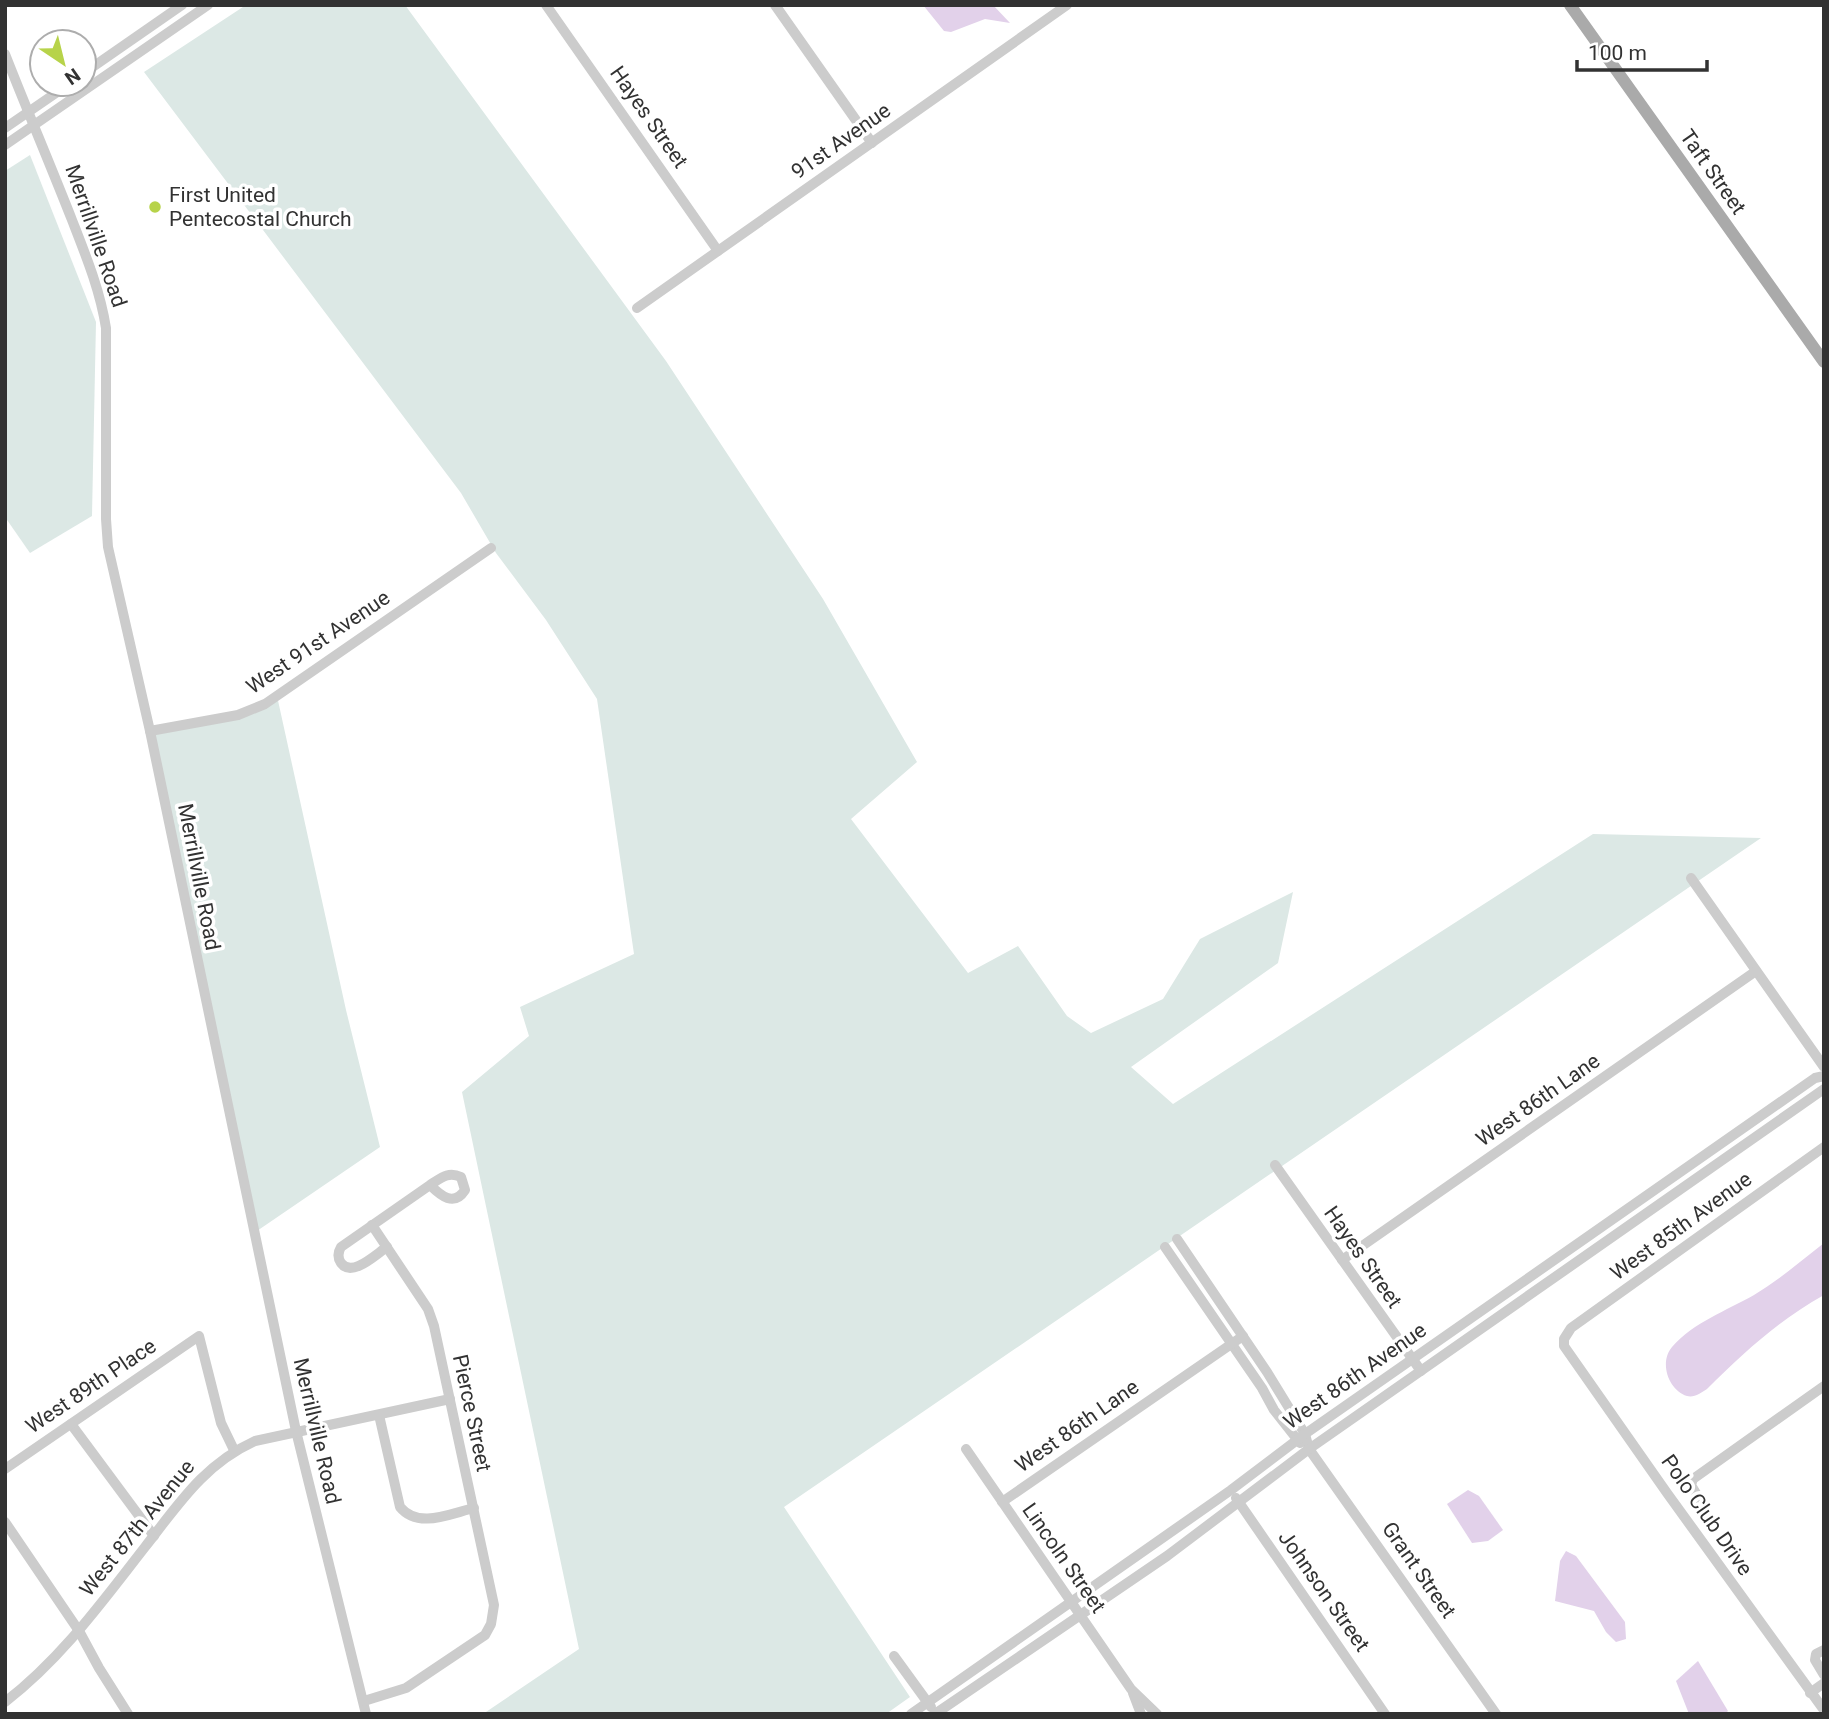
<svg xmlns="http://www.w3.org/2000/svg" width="1829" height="1719" viewBox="0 0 1829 1719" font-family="Roboto,sans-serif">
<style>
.green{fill:#dce8e5}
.water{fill:#e2d1ea}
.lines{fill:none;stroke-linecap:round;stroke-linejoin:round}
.minor{stroke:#ccc;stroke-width:10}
.major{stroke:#aaa;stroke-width:12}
.poi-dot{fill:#b7d34a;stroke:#fff;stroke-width:2.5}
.labels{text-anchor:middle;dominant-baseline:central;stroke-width:7;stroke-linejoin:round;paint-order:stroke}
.street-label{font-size:21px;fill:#323232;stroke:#fff}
.poi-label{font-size:21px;fill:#323232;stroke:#fff;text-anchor:start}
</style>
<rect width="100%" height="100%" fill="#fff"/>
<!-- green -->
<g class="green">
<polygon points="246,5 405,5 666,361 823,599 917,762 851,819 968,973 1018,946 1067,1016 1091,1033 1163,999 1200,939 1293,892 1278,963 1131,1067 1173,1104 1593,834 1761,838 784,1507 910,1697 886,1714 483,1714 579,1649 462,1092 529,1036 520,1007 634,954 597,699 546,620 496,553 461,493 144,72"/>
<polygon points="30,155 96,322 92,516 30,553 5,517 5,171"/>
<polygon points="277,696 346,1010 380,1147 254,1233 150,731 238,715"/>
</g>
<!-- water -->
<g class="water">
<polygon points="923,5 993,5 1010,23 985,19 951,32 944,31"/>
<path d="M1824 1243V1295C1779 1320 1743 1353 1707 1389 1701 1393 1694 1398 1687 1396 1668 1390 1659 1362 1672 1347 1694 1322 1726 1311 1754 1295 1779 1280 1801 1261 1824 1243Z"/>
<polygon points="1468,1490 1479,1496 1503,1530 1488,1541 1472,1543 1447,1504"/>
<polygon points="1566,1551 1576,1556 1625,1622 1626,1639 1616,1642 1606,1632 1594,1611 1555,1601 1560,1561"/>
<polygon points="1698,1661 1728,1711 1725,1714 1689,1714 1676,1681"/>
</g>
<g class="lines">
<!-- minor -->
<g class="minor">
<polyline points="546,5 718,251"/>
<polyline points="775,5 872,143"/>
<path d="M5 54C27 110 50 164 72 220 86 256 100 290 106 328V519L108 547 150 731 296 1431 366 1714"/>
<polyline points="84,73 182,5"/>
<polyline points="5,128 69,84"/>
<polyline points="5,145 208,5"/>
<polyline points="637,308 1067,5"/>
<polyline points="150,731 238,715 265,704 491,548"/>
<polyline points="1691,878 1824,1067"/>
<polyline points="1824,1147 1571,1328 1564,1339 1564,1346 1667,1493 1824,1710"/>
<polyline points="1275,1165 1421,1371"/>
<polyline points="1177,1239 1267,1372 1305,1434 1309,1449 1496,1714"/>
<path d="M387 1247C376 1254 352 1278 341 1263 337 1257 338 1252 341 1247L430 1185C441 1196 454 1207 465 1190L461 1177C448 1171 441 1178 430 1185"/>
<polyline points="1165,1247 1262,1388 1274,1410 1300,1443"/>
<polyline points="1342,1260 1756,971"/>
<path d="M379 1415 400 1507C418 1529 449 1514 474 1508"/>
<polyline points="71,1424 154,1536"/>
<polyline points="966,1449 1131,1689 1157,1714"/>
<polyline points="5,1469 199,1336 221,1423 234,1450"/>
<polyline points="1236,1498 1385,1714"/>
<polyline points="1002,1502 1243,1336"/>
<polyline points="1703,1505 1691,1485 1693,1479 1824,1386"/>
<polyline points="5,1522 79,1631 99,1668 128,1714"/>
<polyline points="1824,1650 1816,1654 1815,1660 1824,1675"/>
<polyline points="894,1656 931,1707"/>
<polyline points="1133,1693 1141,1714"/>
<polyline points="1810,1693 1824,1683"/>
<polyline points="364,1701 406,1688 485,1635 491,1624 494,1605 434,1326 428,1309 372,1225"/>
<path d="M5 1702C61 1659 102 1602 145 1547 178 1505 204 1464 255 1441L450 1399"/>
<polyline points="911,1714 1231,1490 1305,1434 1815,1078 1824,1076"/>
<polyline points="935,1714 1167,1556 1309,1449 1824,1089"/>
</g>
<!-- major -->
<polyline class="major" points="1570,5 1824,362"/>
</g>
<!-- markers -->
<circle class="poi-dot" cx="155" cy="207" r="7"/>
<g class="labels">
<!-- street labels -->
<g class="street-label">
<text transform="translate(649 117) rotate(55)">Hayes Street</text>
<text transform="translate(841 141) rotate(-35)">91st Avenue</text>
<text transform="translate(1713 172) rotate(55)">Taft Street</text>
<text transform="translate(96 236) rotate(71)">Merrillville Road</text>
<text transform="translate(318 642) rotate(-34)">West 91st Avenue</text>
<text transform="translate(199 877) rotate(79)">Merrillville Road</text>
<text transform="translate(1538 1100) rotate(-35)">West 86th Lane</text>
<text transform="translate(1681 1226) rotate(-36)">West 85th Avenue</text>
<text transform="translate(1363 1257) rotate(55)">Hayes Street</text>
<text transform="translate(1355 1376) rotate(-35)">West 86th Avenue</text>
<text transform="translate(91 1386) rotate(-34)">West 89th Place</text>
<text transform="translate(472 1413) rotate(78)">Pierce Street</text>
<text transform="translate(1077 1426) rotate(-35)">West 86th Lane</text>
<text transform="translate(317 1431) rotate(77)">Merrillville Road</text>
<text transform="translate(1707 1515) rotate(55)">Polo Club Drive</text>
<text transform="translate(137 1528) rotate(-51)">West 87th Avenue</text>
<text transform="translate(1064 1558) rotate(55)">Lincoln Street</text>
<text transform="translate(1419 1570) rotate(55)">Grant Street</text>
<text transform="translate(1324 1591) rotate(55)">Johnson Street</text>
</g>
<!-- poi labels -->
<g class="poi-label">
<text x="169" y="195">First United<tspan x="169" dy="24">Pentecostal Church</tspan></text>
</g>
</g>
<!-- border -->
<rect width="1829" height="1719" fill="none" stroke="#323232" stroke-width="14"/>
<!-- north arrow -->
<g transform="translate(63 63) rotate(145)"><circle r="33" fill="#ffffff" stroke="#adadad" stroke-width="2"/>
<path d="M0-5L12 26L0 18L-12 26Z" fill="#b7d34a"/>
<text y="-10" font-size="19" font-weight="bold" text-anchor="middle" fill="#323232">N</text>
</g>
<!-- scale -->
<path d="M1577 60v10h130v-10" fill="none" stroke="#323232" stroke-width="3.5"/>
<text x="1588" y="60" font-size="21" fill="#323232" stroke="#ffffff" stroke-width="5" paint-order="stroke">100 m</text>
</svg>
